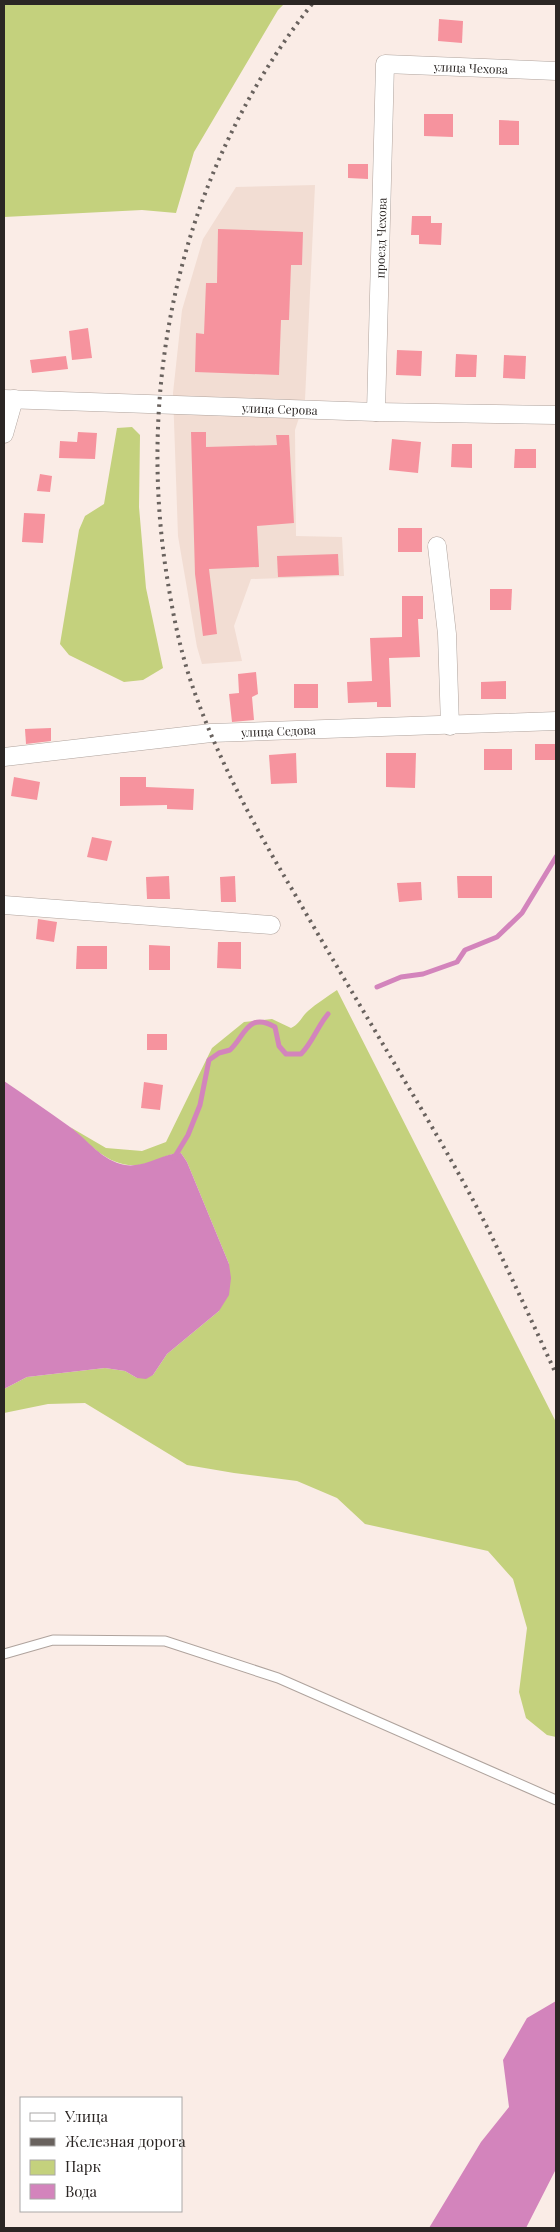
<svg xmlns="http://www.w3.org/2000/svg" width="560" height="2232" viewBox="0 0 560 2232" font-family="'Playfair Display',serif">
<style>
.built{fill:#f2ddd3}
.green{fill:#c4d17d}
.water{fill:#d384bc}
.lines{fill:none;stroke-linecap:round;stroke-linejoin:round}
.stream{stroke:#d384bc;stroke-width:5}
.building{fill:#f6939e}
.service-casing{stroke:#afa39d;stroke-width:11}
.minor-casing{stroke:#afa39d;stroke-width:19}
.service{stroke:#fff;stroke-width:9}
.minor{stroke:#fff;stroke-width:18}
.rail{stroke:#69625e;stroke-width:4;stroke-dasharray:2.5 5;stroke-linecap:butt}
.labels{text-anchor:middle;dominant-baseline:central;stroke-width:4.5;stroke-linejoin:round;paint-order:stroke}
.street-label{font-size:12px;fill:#2b2624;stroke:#fff}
</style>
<rect width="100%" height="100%" fill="#faece6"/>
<!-- built -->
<polygon class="built" points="315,185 305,400 295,430 296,536 342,537 344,576 251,579 234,626 242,661 202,664 197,647 178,536 173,393 182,310 203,239 236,187"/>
<!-- green -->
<g class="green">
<polygon points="4,4 284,4 278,10 194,152 176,213 142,210 4,217"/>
<polygon points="132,427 140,435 139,507 146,588 163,668 143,680 124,682 69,655 60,644 79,530 85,516 104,504 117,428"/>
<path d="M337 990 556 1422V1737L547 1735 526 1718 519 1692 527 1628 513 1579 488 1551 365 1524 337 1498 297 1481 234 1473 187 1465 85 1403 48 1404 4 1413V1389L27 1377 105 1368 125 1371 137 1378 153 1375 167 1354 219 1311 229 1264 187 1162 181 1153C167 1153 157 1162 144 1164 112 1171 92 1146 70 1127L106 1148 142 1151 166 1142 212 1048 244 1022 272 1019 291 1028C300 1024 301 1017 308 1011 317 1003 327 997 337 990Z"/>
</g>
<!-- water -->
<g class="water">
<path d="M4 1081C26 1096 48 1111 70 1127 88 1140 102 1161 125 1165 146 1168 162 1153 181 1153L187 1162 229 1264 231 1278 229 1295 219 1311 167 1354 153 1375 146 1379 137 1378 125 1371 105 1368 27 1377 4 1389Z"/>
<polygon points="556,2001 556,2169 526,2228 429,2228 481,2142 509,2107 503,2060 527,2018"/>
</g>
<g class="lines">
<!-- stream -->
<g class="stream">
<polyline points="377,987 401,977 423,974 457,962 465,950 497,937 522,913 556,857"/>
<path d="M174 1158 188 1135 200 1105 209 1060 219 1053 230 1050C245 1036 248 1011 275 1027L279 1046 286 1054H301C313 1042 317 1027 328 1014"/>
</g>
</g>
<!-- building -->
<g class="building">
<polygon points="439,19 463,21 462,43 438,41"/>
<polygon points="424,114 453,114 453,137 424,136"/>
<polygon points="499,120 519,121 519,145 499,145"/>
<polygon points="348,164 368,164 368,179 348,178"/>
<polygon points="412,216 431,216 431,223 442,223 441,245 419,244 419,235 411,235"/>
<polygon points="218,229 303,232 302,265 291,265 289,320 281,320 279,375 195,372 196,333 204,334 206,283 217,283"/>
<polygon points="88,328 92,358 72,360 69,331"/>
<polygon points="397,350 422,351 421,376 396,375"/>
<polygon points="456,354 477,355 476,377 455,377"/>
<polygon points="504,355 526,356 525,379 503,378"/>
<polygon points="66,356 68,369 32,373 30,360"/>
<polygon points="78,432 97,433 95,459 59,458 60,441 77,442"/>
<polygon points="191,432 206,432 206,447 277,445 276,435 289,435 294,523 257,526 259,567 209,569 217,634 203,636 195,574"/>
<polygon points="392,439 421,442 418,473 389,470"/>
<polygon points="452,444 472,444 472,468 451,467"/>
<polygon points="515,449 536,449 536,468 514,468"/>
<polygon points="40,474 52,476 50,492 37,491"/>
<polygon points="24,513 45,514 43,543 22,542"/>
<rect x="398" y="528" width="24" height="24"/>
<polygon points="338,554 339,575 278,577 277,556"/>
<polygon points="490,589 512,589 511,610 490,610"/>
<polygon points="402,596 423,596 423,619 418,619 420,657 389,658 391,707 377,707 377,702 348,703 347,682 372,681 370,638 402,637"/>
<polygon points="256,672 258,694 252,697 254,720 232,722 229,694 239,693 238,674"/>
<polygon points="506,681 506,699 481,699 481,682"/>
<rect x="294" y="684" width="24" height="24"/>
<polygon points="51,728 51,741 26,744 25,729"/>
<rect x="535" y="744" width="21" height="16"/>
<rect x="484" y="749" width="28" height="21"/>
<polygon points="296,753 297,783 271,784 269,755"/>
<polygon points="386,753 416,753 415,788 386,787"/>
<polygon points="14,777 40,782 37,800 11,796"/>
<polygon points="120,777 146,777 146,787 194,789 193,810 167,809 167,805 120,806"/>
<polygon points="92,837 112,841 107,861 87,857"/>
<polygon points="169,876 170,899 147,899 146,877"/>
<polygon points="235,876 236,902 221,902 220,877"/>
<polygon points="457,876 492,876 492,898 458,898"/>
<polygon points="421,882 422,900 399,902 397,883"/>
<polygon points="38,919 57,922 54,942 36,939"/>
<polygon points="218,942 241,942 241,969 217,968"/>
<polygon points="149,945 170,946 170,970 149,970"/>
<polygon points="77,946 107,946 107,969 76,969"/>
<rect x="147" y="1034" width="20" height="16"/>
<polygon points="144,1082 163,1085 160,1110 141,1108"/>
</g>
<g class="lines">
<defs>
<polyline id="service" points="4,1654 53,1640 165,1641 278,1678 556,1800"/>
<g id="minor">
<path id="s1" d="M4 399 376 412 556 415"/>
<path id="s2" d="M376 412 385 64 556 71"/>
<polyline points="4,434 14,399"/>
<polyline points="437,546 447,634 450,726"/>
<path id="s3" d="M4 757 211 733 556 721"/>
<polyline points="4,905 271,925"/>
</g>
</defs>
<!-- service casing -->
<use href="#service" class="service-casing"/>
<!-- minor casing -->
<use href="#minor" class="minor-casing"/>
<!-- service -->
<use href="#service" class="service"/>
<!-- minor -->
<use href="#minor" class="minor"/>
<!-- rail -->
<path class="rail" d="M312 4C187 163 137 365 165 564 171 604 178 643 191 682 216 756 253 824 293 891 328 952 364 1012 400 1073 431 1125 462 1177 489 1231 512 1278 534 1326 556 1374"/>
</g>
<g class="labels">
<!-- street labels -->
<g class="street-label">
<text stroke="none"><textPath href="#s2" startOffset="434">улица Чехова</textPath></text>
<text stroke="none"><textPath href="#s2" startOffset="174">проезд Чехова</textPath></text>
<text stroke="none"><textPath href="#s1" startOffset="276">улица Серова</textPath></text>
<text stroke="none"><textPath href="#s3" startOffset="276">улица Седова</textPath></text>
</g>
</g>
<!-- border -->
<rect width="560" height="2232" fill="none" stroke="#2b2624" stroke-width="10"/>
<!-- legend -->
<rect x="20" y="2097" width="162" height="115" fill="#ffffff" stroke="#aaa8a7"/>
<rect x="30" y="2113" width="25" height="8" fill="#ffffff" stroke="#aaa8a7"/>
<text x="65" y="2122" font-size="15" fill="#2b2624">Улица</text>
<rect x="30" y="2138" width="25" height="8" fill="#69625e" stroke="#aaa8a7"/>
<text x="65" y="2147" font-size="15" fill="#2b2624">Железная дорога</text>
<rect x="30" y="2160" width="25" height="15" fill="#c4d17d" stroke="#aaa8a7"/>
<text x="65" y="2172" font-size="15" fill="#2b2624">Парк</text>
<rect x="30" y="2184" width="25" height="15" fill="#d384bc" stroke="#aaa8a7"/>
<text x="65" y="2197" font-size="15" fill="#2b2624">Вода</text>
</svg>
